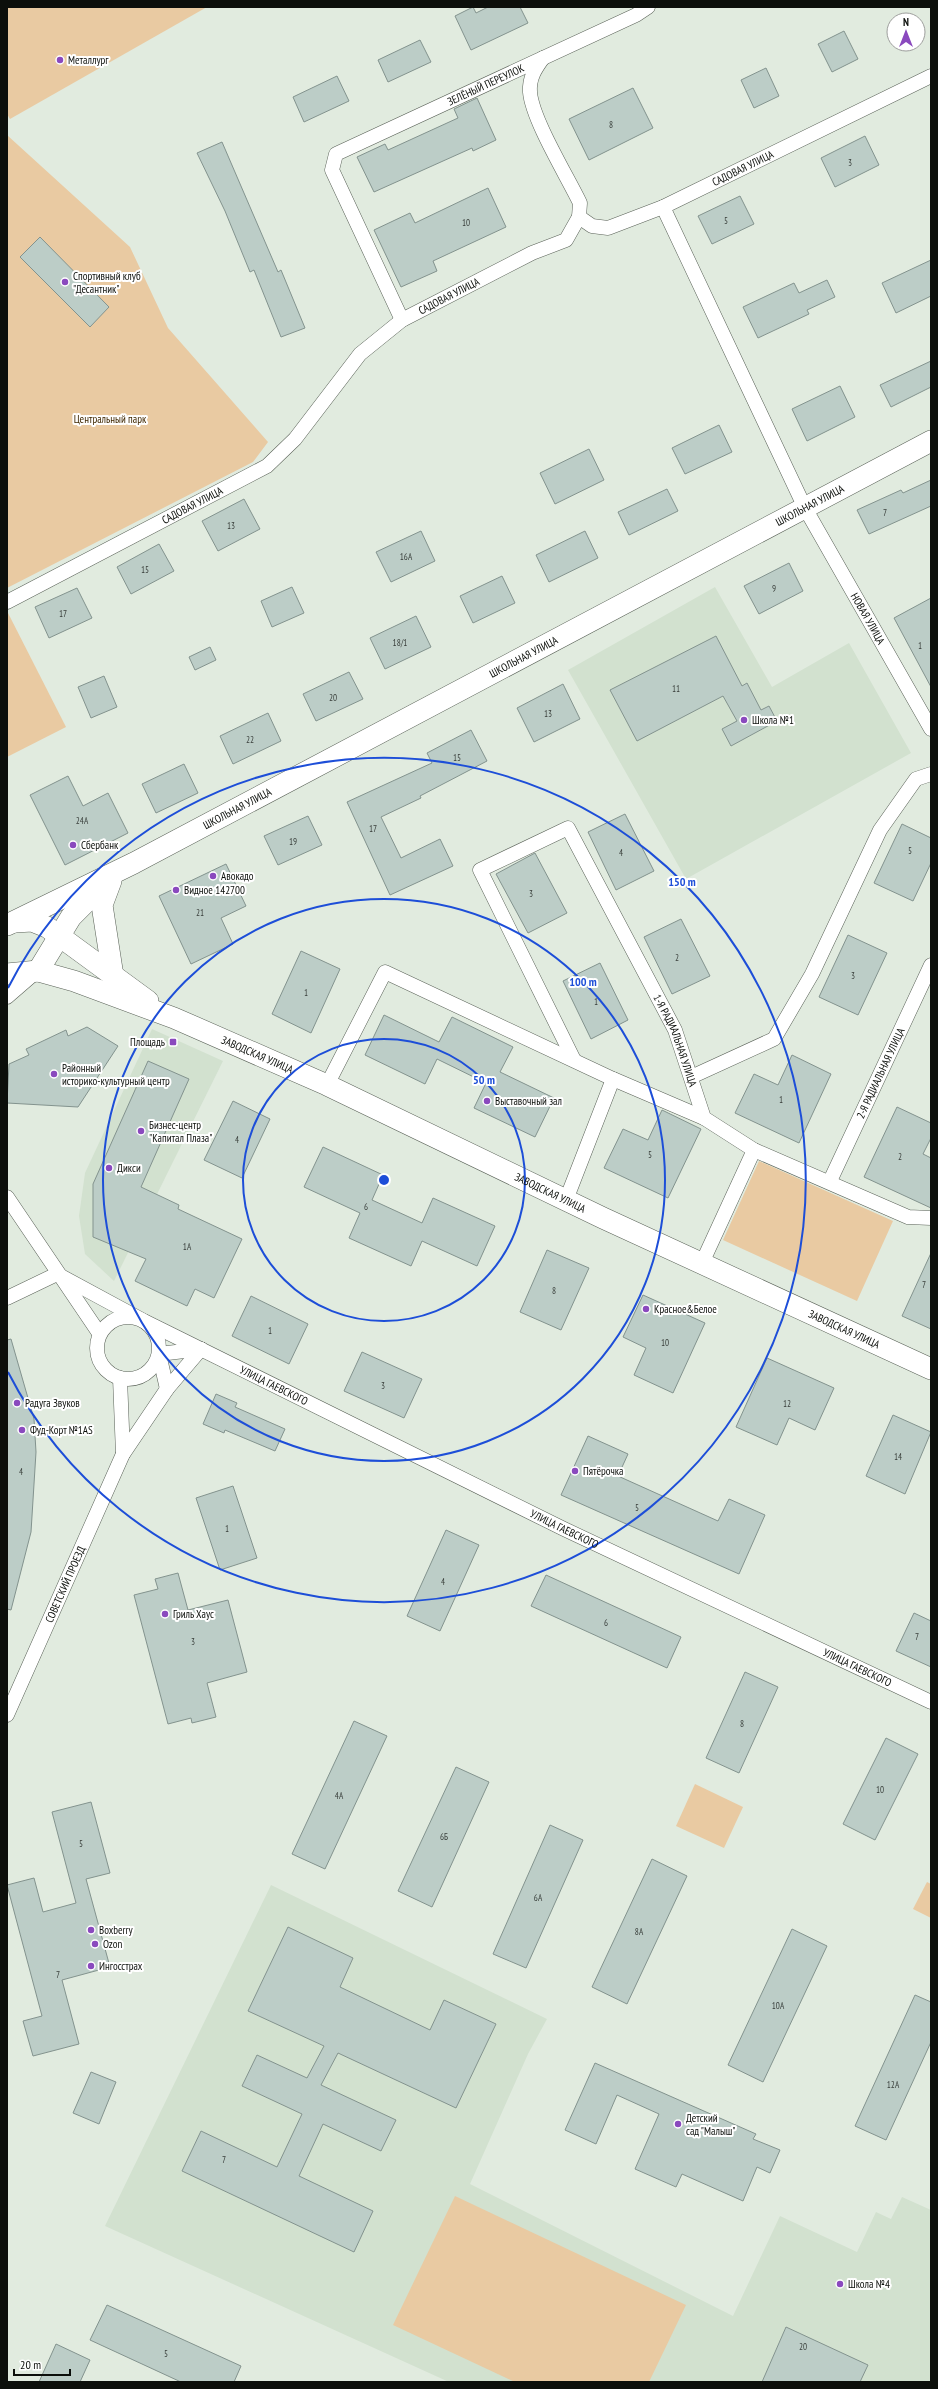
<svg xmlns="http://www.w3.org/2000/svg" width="938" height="2389" viewBox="0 0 938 2389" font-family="'PT Sans Narrow',sans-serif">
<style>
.built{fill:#d2e1cf}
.green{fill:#e9caa2}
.building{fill:#bccdc7;stroke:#83938e}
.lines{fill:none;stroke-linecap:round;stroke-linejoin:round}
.street-casing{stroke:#5a6258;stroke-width:15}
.secondary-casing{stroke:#5a6258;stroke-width:22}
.street{stroke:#fff;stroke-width:14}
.secondary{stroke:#fff;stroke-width:21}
.ring{fill:none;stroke:#1d4ed8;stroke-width:2}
.poi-dot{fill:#8a49be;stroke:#fff;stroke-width:1.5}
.labels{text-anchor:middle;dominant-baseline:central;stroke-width:4;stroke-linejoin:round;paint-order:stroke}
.number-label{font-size:9px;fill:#383e3a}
.poi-label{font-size:11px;fill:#0c0f0b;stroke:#fff;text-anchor:start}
.street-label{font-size:11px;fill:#0c0f0b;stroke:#fff}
.park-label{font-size:11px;fill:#3e2701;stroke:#fff}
.centre{fill:#1d4ed8;stroke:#fff;stroke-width:2}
.ring-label{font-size:12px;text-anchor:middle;font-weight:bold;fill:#1d4ed8;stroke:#fff;stroke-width:4;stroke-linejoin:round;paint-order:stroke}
</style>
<rect width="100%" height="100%" fill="#e1ebdf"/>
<!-- built -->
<g class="built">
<polygon points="715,587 772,687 849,643 911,753 686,879 568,670"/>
<polygon points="152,1029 223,1061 114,1281 85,1254 79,1216 85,1173"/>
<polygon points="271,1885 547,2019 528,2054 470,2184 733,2316 780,2216 857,2252 876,2212 891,2219 902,2197 931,2210 931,2382 449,2382 105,2226"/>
</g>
<!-- green -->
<g class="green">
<polygon points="7,7 207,7 10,119 7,114"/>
<polygon points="7,135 130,247 168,328 268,442 253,462 7,588"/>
<polygon points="8,613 66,727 7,757 7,614"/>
<polygon points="759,1161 893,1221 857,1301 723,1240"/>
<polygon points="695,1784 743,1807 724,1848 676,1826"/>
<polygon points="927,1882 931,1884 931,1918 913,1909"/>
<polygon points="455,2196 686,2305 649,2382 515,2382 393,2325"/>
</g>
<!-- building -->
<g class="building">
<polygon points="473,7 476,13 488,7 520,7 528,23 471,50 455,16"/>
<polygon points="844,31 858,59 832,72 818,44"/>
<polygon points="420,40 431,62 388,82 378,60"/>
<polygon points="766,68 779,96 754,108 741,80"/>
<polygon points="337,76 349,101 304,122 293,97"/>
<polygon points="633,88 653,128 589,160 569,119"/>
<polygon points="477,98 496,140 473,151 472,148 374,192 357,157 385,144 388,150 458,118 454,109"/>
<polygon points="865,136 879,165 835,187 821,158"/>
<polygon points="222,142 278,272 281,270 305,328 281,337 254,270 250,272 225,211 197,153"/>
<polygon points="488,188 506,227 433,261 437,271 401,287 374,230 410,213 415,223"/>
<polygon points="740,196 754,224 712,244 698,216"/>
<polygon points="40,237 109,307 90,327 20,257"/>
<polygon points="931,260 931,296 896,313 882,283"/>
<polygon points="827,280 835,297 807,310 809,314 758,338 743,307 794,283 799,293"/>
<polygon points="931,361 931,387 891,407 880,385"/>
<polygon points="840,386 855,417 807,441 792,409"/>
<polygon points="719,425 732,452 685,474 672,448"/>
<polygon points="589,449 604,480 555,504 540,473"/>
<polygon points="931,480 931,506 869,534 857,510 901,490 903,493"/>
<polygon points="667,489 678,511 629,535 618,512"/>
<polygon points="244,499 260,529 218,551 202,521"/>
<polygon points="421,531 435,561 391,582 376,552"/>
<polygon points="585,531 598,558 549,582 536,555"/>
<polygon points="159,544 174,571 131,594 117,567"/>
<polygon points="789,563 803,591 759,614 744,586"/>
<polygon points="502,576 515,603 473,623 460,596"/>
<polygon points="292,587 304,613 272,627 261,601"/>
<polygon points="77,588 92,618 49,638 35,607"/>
<polygon points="931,598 931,687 894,618"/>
<polygon points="416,616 431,647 385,669 370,638"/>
<polygon points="716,636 742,686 747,683 761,710 769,706 777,721 731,746 722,729 737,721 723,696 637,741 610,690"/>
<polygon points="210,647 216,660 195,670 189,657"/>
<polygon points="349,672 363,699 316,721 303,694"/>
<polygon points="104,676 117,707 91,718 78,687"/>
<polygon points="563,684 580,719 534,742 517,708"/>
<polygon points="268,713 281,741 233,764 220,736"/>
<polygon points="471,730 487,761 420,796 421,798 381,817 401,858 440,839 453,866 390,895 347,802 432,763 427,753"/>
<polygon points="184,764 198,793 156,813 142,784"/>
<polygon points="68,776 83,806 108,793 128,833 65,865 30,795"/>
<polygon points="625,814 654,871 616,890 588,832"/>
<polygon points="308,816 322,845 278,865 264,836"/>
<polygon points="902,824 931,838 931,863 913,901 874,883"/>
<polygon points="535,853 567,913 528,933 496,874"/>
<polygon points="226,864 246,906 221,918 233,944 191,964 159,896"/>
<polygon points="681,919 710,976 672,994 644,937"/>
<polygon points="848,935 887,953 858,1015 819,997"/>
<polygon points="301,951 340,969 311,1033 272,1014"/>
<polygon points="600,963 628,1020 591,1039 563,981"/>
<polygon points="384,1015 439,1042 452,1017 513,1047 500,1072 554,1098 535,1137 474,1108 486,1083 437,1059 425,1084 365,1055"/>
<polygon points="87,1027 118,1046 78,1107 7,1103 9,1064 29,1055 26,1049 66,1030 68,1036"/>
<polygon points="792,1055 831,1074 799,1143 735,1113 754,1074 778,1085"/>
<polygon points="148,1061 189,1079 141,1187 179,1205 178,1209 242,1239 214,1298 195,1289 187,1306 135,1281 146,1259 93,1237 93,1184"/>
<polygon points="233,1101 270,1119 242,1178 204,1160"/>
<polygon points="897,1107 931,1123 931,1138 923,1154 931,1158 931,1208 864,1177"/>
<polygon points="662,1110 701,1129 668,1198 604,1168 623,1129 648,1140"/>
<polygon points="323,1147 383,1175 372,1200 422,1223 433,1198 495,1226 477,1266 422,1241 411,1266 349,1238 360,1213 304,1187"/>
<polygon points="547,1250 589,1268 561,1330 520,1312"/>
<polygon points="931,1253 931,1329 902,1316"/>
<polygon points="643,1295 705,1323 673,1393 634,1375 646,1348 623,1337"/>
<polygon points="251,1296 308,1324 289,1364 232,1336"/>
<polygon points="11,1339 34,1419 36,1452 31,1532 11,1610 7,1609 7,1340"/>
<polygon points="362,1352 422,1379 404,1418 344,1391"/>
<polygon points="767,1358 834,1388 815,1430 789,1418 777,1445 736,1427"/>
<polygon points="216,1394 237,1403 235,1407 285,1429 275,1451 225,1430 224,1433 203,1424"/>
<polygon points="893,1415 931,1432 905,1494 866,1476"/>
<polygon points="588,1436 628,1454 618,1476 718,1521 729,1499 765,1515 739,1574 561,1495"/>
<polygon points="233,1486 257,1558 220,1570 196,1498"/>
<polygon points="446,1530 479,1545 440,1631 407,1616"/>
<polygon points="178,1573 188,1610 228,1600 247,1672 207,1683 216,1717 192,1723 191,1718 168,1724 134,1595 158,1589 155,1579"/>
<polygon points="546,1575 681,1637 667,1668 531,1606"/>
<polygon points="914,1613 931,1621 931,1667 896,1651"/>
<polygon points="745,1672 778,1687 739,1773 706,1758"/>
<polygon points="354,1721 387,1736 325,1869 292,1854"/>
<polygon points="886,1738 918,1754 875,1840 843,1824"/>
<polygon points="456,1767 489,1782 432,1907 398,1891"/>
<polygon points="91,1802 110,1873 86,1879 110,1967 62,1980 79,2044 33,2056 23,2021 42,2016 7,1885 34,1878 43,1912 76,1903 52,1812"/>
<polygon points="550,1825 583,1840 526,1968 493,1954"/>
<polygon points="652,1859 687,1876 627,2004 592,1987"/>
<polygon points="288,1927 353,1958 340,1987 430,2030 444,2000 496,2024 456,2108 338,2053 321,2085 396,2120 381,2151 323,2124 299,2176 373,2211 354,2252 182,2171 201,2131 277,2167 302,2114 242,2086 257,2055 307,2078 324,2046 248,2011"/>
<polygon points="792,1929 827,1946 763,2082 728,2065"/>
<polygon points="915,1995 931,2002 931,2042 886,2140 855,2126"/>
<polygon points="595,2063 756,2134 753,2139 780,2150 770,2173 757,2167 743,2201 682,2174 676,2187 635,2169 659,2114 617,2095 596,2144 565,2130"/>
<polygon points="91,2072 116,2082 99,2124 73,2113"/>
<polygon points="107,2305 241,2366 234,2382 181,2382 90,2340"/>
<polygon points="786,2327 868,2365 860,2382 762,2382"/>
<polygon points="56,2344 90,2360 80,2382 39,2382"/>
</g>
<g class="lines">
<defs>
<g id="street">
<path d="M543 58C535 69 529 78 530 92 532 119 567 176 580 203L579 217"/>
<path id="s1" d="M663 207 805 508 931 729"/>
<path id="s2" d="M402 320 332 170 336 154 636 15 648 7"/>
<path id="s3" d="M7 602 267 466 295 439 360 354 402 320 532 253 566 240 579 217 592 226 608 228 663 207 931 76"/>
<polyline points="7,997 37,971"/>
<path id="s4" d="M574 1060 480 870 568 828 675 1030 704 1118 754 1150 908 1217 931 1218"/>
<polyline points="691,1077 774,1039 812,974 880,830 916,779 931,774"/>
<polyline points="327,1085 385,972 613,1079 704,1118"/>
<path id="s5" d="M830 1181 931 965"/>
<polyline points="7,1197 99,1333"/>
<polyline points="566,1200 613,1079"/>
<polyline points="702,1263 754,1150"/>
<path id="s6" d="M57 1274 144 1321 564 1529 931 1702"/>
<polyline points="7,1298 57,1274"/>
<circle cx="128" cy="1348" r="31"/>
<polyline points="120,1378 123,1454"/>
<polyline points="167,1389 159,1354 201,1349"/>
<path id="s7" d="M7 1715 123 1454 167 1389 201 1349"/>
</g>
<g id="secondary">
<polyline points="111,881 102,905 113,976"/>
<polyline points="15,922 32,921 47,927 148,1001"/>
<path id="s8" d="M7 925 134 863 931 441"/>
<polyline points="38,971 71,917 105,883"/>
<path id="s9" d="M7 974 38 971 74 981 174 1018 327 1085 603 1218 931 1369"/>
</g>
</defs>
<!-- street casing -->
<use href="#street" class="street-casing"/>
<!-- secondary casing -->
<use href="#secondary" class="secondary-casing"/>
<!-- street -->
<use href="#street" class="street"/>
<!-- secondary -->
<use href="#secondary" class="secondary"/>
</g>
<!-- distance rings -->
<g class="ring">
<circle cx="384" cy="1180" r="141"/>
<circle cx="384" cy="1180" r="281"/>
<path d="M8 988A422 422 0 1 1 8 1372"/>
</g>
<!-- markers -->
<g class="poi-dot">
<circle cx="60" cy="60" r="4"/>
<circle cx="65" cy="282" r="4"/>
<circle cx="744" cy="720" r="4"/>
<circle cx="73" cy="845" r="4"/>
<circle cx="213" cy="876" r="4"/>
<circle cx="176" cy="890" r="4"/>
<rect x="169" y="1038" width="8" height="8" rx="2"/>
<circle cx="54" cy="1074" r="4"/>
<circle cx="487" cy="1101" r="4"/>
<circle cx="141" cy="1131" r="4"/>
<circle cx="109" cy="1168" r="4"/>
<circle cx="646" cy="1309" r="4"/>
<circle cx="17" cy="1403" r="4"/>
<circle cx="22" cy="1430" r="4"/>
<circle cx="575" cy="1471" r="4"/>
<circle cx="165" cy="1614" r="4"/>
<circle cx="91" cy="1930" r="4"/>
<circle cx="95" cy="1944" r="4"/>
<circle cx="91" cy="1966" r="4"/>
<circle cx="678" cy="2124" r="4"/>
<circle cx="840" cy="2284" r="4"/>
</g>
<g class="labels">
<!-- number labels -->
<g class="number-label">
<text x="611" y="124">8</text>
<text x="850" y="162">3</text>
<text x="726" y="220">5</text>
<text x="466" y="222">10</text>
<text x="885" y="512">7</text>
<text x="231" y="525">13</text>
<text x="406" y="556">16А</text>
<text x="145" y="569">15</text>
<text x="774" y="588">9</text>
<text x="63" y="613">17</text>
<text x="400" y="642">18/1</text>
<text x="920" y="645">1</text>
<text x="676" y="688">11</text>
<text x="333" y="697">20</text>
<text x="548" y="713">13</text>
<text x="250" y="739">22</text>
<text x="457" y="757">15</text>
<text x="82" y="820">24А</text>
<text x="373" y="828">17</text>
<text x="293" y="841">19</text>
<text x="910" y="850">5</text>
<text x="621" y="852">4</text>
<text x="531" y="893">3</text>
<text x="200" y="912">21</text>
<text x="677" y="957">2</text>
<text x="853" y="975">3</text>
<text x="306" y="992">1</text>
<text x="596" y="1001">1</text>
<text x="781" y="1099">1</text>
<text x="237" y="1139">4</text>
<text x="650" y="1154">5</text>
<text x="900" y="1156">2</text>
<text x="366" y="1206">6</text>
<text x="187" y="1246">1А</text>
<text x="924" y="1284">7</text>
<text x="554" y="1290">8</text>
<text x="270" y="1330">1</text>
<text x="665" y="1342">10</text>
<text x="383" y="1385">3</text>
<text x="787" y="1403">12</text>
<text x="898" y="1456">14</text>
<text x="21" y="1471">4</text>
<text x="637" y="1507">5</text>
<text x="227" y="1528">1</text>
<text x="443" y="1581">4</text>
<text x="606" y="1622">6</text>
<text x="917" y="1636">7</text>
<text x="193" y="1641">3</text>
<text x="742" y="1723">8</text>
<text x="880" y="1789">10</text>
<text x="339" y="1795">4А</text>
<text x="444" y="1836">6Б</text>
<text x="81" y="1843">5</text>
<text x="538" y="1897">6А</text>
<text x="639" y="1931">8А</text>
<text x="58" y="1974">7</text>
<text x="778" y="2005">10А</text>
<text x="893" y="2084">12А</text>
<text x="224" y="2159">7</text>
<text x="803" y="2346">20</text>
<text x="166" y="2353">5</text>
</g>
<!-- poi labels -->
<g class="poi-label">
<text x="68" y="60">Металлург</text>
<text x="73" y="276">Спортивный клуб<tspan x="73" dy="13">"Десантник"</tspan></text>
<text x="752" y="720">Школа №1</text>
<text x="81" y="845">Сбербанк</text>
<text x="221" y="876">Авокадо</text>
<text x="184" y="890">Видное 142700</text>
<text x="165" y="1042" text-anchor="end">Площадь</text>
<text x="62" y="1068">Районный<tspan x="62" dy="13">историко-культурный центр</tspan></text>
<text x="495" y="1101">Выставочный зал</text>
<text x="149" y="1125">Бизнес-центр<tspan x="149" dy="13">"Капитал Плаза"</tspan></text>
<text x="117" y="1168">Дикси</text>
<text x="654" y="1309">Красное&amp;Белое</text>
<text x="25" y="1403">Радуга Звуков</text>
<text x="30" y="1430">Фуд-Корт №1AS</text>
<text x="583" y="1471">Пятёрочка</text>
<text x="173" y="1614">Гриль Хаус</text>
<text x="99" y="1930">Boxberry</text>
<text x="103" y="1944">Ozon</text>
<text x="99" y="1966">Ингосстрах</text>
<text x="686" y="2118">Детский<tspan x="686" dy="13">сад "Малыш"</tspan></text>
<text x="848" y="2284">Школа №4</text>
</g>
<!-- street labels -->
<g class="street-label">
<text stroke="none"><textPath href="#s2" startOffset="347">ЗЕЛЁНЫЙ ПЕРЕУЛОК</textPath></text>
<text stroke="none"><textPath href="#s3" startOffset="882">САДОВАЯ УЛИЦА</textPath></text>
<text stroke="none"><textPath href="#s3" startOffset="546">САДОВАЯ УЛИЦА</textPath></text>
<text stroke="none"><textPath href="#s3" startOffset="209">САДОВАЯ УЛИЦА</textPath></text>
<text stroke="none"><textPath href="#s8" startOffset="906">ШКОЛЬНАЯ УЛИЦА</textPath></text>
<text stroke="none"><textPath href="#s1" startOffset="460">НОВАЯ УЛИЦА</textPath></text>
<text stroke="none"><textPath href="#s8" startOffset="582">ШКОЛЬНАЯ УЛИЦА</textPath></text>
<text stroke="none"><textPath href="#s8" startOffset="258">ШКОЛЬНАЯ УЛИЦА</textPath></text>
<text stroke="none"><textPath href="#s4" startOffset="548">1-Я РАДИАЛЬНАЯ УЛИЦА</textPath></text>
<text stroke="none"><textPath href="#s9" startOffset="266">ЗАВОДСКАЯ УЛИЦА</textPath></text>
<text stroke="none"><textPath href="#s5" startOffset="119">2-Я РАДИАЛЬНАЯ УЛИЦА</textPath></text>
<text stroke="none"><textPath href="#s9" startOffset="590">ЗАВОДСКАЯ УЛИЦА</textPath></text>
<text stroke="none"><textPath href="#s9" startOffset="914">ЗАВОДСКАЯ УЛИЦА</textPath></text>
<text stroke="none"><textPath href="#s6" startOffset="244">УЛИЦА ГАЕВСКОГО</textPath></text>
<text stroke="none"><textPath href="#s6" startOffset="568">УЛИЦА ГАЕВСКОГО</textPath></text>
<text stroke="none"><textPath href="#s7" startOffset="143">СОВЕТСКИЙ ПРОЕЗД</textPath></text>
<text stroke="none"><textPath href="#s6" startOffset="892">УЛИЦА ГАЕВСКОГО</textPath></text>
</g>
<!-- park labels -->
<g class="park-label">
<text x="110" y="419">Центральный парк</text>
</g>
</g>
<circle cx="384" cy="1180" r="6" class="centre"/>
<g class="ring-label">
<text x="682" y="886">150 m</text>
<text x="583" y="986">100 m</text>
<text x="484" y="1084">50 m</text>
</g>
<!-- border -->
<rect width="938" height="2389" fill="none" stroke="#0c0f0b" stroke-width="16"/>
<!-- north arrow -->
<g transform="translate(906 32)"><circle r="19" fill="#ffffff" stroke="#9e9f9d"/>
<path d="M0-3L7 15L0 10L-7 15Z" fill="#8a49be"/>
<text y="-6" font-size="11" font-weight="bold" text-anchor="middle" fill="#0c0f0b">N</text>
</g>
<!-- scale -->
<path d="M14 2369v6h56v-6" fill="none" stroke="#0c0f0b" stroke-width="2"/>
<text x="20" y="2369" font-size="12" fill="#0c0f0b" stroke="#ffffff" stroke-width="3" paint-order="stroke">20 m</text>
</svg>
